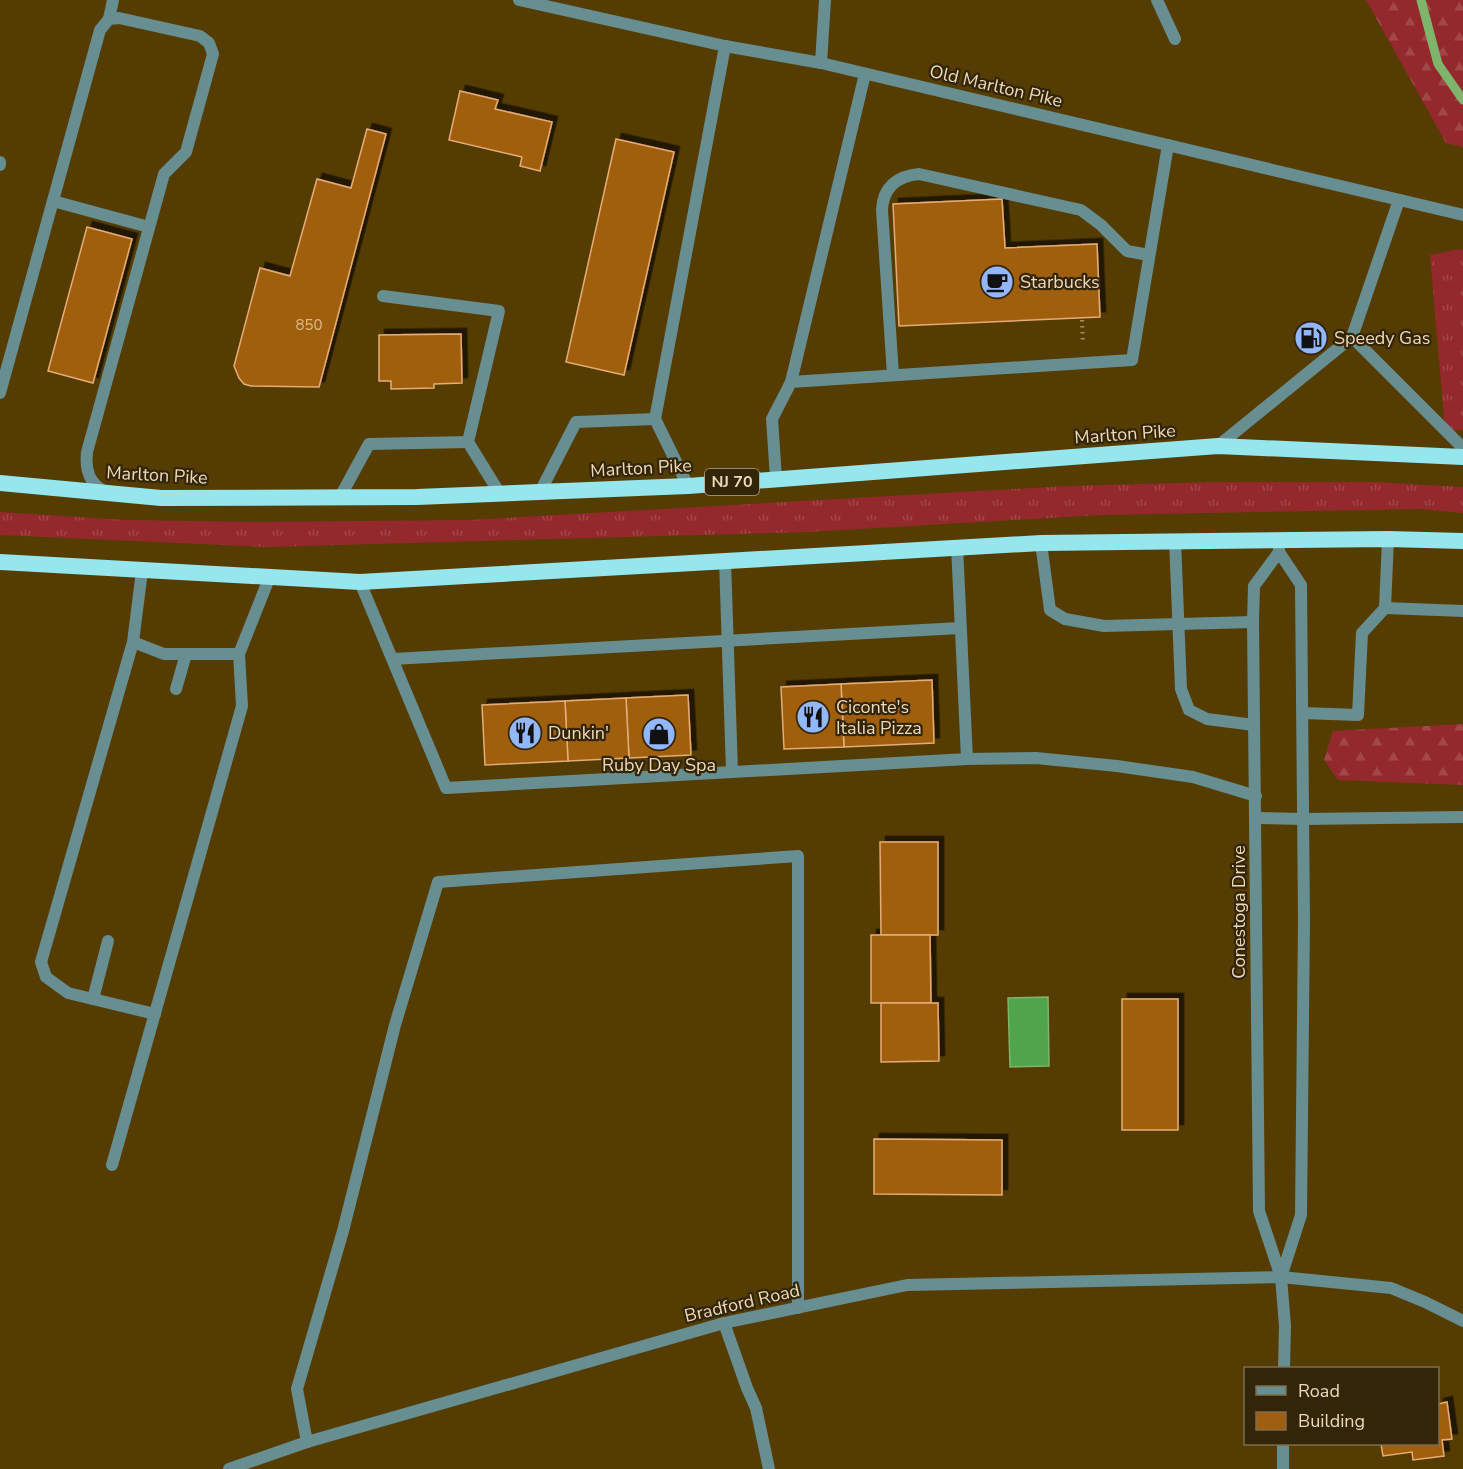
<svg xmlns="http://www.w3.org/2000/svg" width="1463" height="1469" viewBox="0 0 1463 1469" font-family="'Nunito Sans',sans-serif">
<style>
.grass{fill:url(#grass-tufts)}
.forest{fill:url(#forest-firs)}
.water{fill:#50a44c;stroke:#7fb46d;stroke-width:1.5}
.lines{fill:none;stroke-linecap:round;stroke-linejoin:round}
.stream{stroke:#7fb46d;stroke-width:9}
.building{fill:#a05e11;stroke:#e6ac77;stroke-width:1.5;filter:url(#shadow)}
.path{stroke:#a58f61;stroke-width:4;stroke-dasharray:1.5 4.5;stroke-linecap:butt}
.service{stroke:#678e91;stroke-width:12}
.minor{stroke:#678e91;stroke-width:12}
.tertiary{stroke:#678e91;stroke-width:12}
.trunk{stroke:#95e6ed;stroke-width:16}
.labels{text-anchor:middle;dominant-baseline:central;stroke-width:4.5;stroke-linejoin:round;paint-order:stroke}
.number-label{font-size:15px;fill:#d9bb8f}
.shield{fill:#332507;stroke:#b4a484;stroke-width:1.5}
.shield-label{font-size:16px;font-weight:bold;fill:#ecdab9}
.street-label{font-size:18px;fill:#ecdab9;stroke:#332507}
.poi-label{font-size:18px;fill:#ecdab9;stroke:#332507;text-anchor:start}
</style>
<defs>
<pattern id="grass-tufts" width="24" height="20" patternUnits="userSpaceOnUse" patternTransform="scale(1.5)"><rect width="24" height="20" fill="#93292d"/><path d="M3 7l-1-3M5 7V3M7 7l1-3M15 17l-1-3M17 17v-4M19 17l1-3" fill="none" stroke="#a24749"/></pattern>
<pattern id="forest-firs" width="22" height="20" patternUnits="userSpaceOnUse" patternTransform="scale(1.5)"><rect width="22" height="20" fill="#93292d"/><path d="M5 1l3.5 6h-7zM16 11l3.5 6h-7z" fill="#a24749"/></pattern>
<filter id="shadow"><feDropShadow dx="5.5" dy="-5.5" stdDeviation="0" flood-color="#0009"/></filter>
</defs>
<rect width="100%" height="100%" fill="#553c00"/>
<!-- grass -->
<g class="grass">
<polygon points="1460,249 1463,250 1463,430 1445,430 1430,255"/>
<polygon points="1217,482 1372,482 1463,487 1463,513 1421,509 1102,515 808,532 267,547 0,535 0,512 126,520 256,522 470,520 1067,486"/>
</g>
<!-- forest -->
<g class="forest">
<polygon points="1366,0 1463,0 1463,147 1446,143"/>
<polygon points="1463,724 1463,785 1338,780 1324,760 1333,731"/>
</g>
<!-- water -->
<polygon class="water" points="1048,997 1049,1066 1010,1067 1008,998"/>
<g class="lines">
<!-- stream -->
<polyline class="stream" points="1421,0 1438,64 1463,100"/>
</g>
<!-- building -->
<g class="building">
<polygon points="460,91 498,100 495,109 552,122 540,171 520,166 522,157 449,140"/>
<polygon points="367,129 386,134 319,387 251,386 244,384 239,378 234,366 260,268 290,276 317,179 351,188"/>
<polygon points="616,139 674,152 624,375 566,362"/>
<polygon points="1002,199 1005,248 1097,244 1100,317 899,326 893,204"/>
<polygon points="87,227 132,239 93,383 48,371"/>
<polygon points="461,334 462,383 434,384 434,388 391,389 391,381 379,381 379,335"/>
<polygon points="932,680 934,743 844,747 841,684"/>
<polygon points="841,684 844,747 784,749 781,687"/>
<polygon points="688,695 691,755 629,758 626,698"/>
<polygon points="626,698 629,758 568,761 565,701"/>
<polygon points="565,701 568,761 485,765 482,705"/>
<polygon points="880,842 938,842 938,935 881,935"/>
<polygon points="871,935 930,935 931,1003 871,1003"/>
<rect x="1122" y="999" width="56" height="131"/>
<polygon points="881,1003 938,1003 939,1061 881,1062"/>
<polygon points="874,1139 1002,1140 1002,1195 874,1194"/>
<polygon points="1447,1402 1452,1439 1442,1440 1444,1456 1413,1460 1412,1452 1383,1456 1381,1444 1438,1444 1438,1404"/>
</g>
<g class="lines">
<!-- path -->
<polyline class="path" points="1082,320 1083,344"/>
<!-- service -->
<g class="service">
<polyline points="109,19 113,0"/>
<polyline points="0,162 0,165"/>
<polyline points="53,201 149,227"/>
<polyline points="383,296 499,311 468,442 500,494"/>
<polyline points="1352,337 1463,448"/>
<path d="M893 375 882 210C883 187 897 176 919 174L1081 210 1101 225 1127 251 1149 255"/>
<polyline points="791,382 865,74"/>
<path d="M0 393 100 30 109 19 119 18 200 36 209 43 213 54 186 152 164 174 87 452C85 470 89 484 106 492"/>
<polyline points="1218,446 1352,337 1399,200"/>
<polyline points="776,478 772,419 791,382 1132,360 1168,145"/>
<polyline points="688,486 655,419 725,46"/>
<polyline points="540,492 576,422 655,419"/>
<polyline points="340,497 369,444 468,442"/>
<polyline points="1175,540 1181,689 1189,710 1207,719 1254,725"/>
<polyline points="1041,543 1050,610 1065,619 1104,626 1253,622"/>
<polyline points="725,560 732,772"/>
<polyline points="142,571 133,642 41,962 46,977 68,993 155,1014"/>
<polyline points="360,582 446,788 967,759 957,546"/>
<polyline points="1385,608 1463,611"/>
<polyline points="133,642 164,654 239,654"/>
<polyline points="393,659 960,628"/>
<polyline points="176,689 186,654"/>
<polyline points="1303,713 1358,715 1362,633 1385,608 1388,539"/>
<polyline points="967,759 1036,758 1117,766 1193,777 1256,796"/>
<polyline points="93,999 108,941"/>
<polyline points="112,1165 242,706 239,654 270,576"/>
</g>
<!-- minor -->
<g class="minor">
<polyline points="1157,0 1175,39"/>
<polyline points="821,63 825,0"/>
<polyline points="1281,1277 1285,1326 1284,1368"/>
<polyline points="724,1323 747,1388 756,1408 769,1469"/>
<polyline points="307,1442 297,1389 343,1231 395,1025 438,882 798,856 798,1308"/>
<polyline points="229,1469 307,1442 724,1323 907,1285 1281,1277 1391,1288 1425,1302 1463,1321"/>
<polyline points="1283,1469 1283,1444"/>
</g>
<!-- tertiary -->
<g class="tertiary">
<polyline points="519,0 725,46 821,63 1463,215"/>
<polyline points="1279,539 1279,552 1301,585 1304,921 1301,1215 1281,1277"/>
<polyline points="1279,552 1254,586 1253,622 1259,1211 1281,1277"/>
<polyline points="1256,818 1304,819 1463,817"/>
</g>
<!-- trunk -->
<g class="trunk">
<polyline points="0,483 161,498 417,497 688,486 1218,446 1463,457"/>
<polyline points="0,562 360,582 1041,543 1388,539 1463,541"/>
</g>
</g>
<!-- icons -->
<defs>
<symbol id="cafe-disc" viewBox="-11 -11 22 22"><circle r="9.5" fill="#93b7fd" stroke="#332507"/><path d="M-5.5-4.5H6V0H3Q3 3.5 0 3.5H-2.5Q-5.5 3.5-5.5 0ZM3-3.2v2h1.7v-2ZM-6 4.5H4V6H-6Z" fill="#111"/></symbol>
<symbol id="fuel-disc" viewBox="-11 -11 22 22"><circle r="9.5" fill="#93b7fd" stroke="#332507"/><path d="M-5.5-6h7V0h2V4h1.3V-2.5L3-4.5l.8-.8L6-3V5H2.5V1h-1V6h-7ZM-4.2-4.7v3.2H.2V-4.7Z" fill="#111"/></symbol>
<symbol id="restaurant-disc" viewBox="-11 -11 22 22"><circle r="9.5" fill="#93b7fd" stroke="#332507"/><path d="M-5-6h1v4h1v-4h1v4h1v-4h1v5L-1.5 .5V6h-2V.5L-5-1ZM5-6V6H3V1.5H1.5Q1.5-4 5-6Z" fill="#111"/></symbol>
<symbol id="shop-disc" viewBox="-11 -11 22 22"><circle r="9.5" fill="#93b7fd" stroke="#332507"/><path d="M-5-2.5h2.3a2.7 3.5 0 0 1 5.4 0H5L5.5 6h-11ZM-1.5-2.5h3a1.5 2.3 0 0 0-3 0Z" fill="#111"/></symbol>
</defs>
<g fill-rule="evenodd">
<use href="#cafe-disc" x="978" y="263" width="38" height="38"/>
<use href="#fuel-disc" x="1292" y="319" width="38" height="38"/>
<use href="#restaurant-disc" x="794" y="698" width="38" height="38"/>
<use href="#restaurant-disc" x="506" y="714" width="38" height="38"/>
<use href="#shop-disc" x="640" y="715" width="38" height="38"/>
</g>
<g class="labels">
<!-- number labels -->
<g class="number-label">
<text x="309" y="325">850</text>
</g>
<!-- shield labels -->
<rect class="shield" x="705" y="469" width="54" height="26" rx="4.5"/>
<g class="shield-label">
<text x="732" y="482">NJ 70</text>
</g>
<!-- street labels -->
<g class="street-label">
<text transform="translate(996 86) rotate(13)">Old Marlton Pike</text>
<text transform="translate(1125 434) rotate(-4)">Marlton Pike</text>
<text transform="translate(641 468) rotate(-3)">Marlton Pike</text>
<text transform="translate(157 475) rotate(3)">Marlton Pike</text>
<text transform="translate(1239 912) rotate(-90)">Conestoga Drive</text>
<text transform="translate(742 1303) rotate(-13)">Bradford Road</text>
</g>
<!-- poi labels -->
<g class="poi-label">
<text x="1020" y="282">Starbucks</text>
<text x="1334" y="338">Speedy Gas</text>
<text x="836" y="707">Ciconte's<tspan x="836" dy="21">Italia Pizza</tspan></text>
<text x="548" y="733">Dunkin'</text>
<text x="659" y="765" text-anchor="middle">Ruby Day Spa</text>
</g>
</g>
<!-- legend -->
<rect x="1244" y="1367" width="195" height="78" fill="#332507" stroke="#7d6d4e" stroke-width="1.5"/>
<rect x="1256" y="1386" width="30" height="9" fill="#678e91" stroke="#7d6d4e" stroke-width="1.5"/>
<text x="1298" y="1397" font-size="18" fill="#ecdab9">Road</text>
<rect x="1256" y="1412" width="30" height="18" fill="#a05e11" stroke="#7d6d4e" stroke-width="1.5"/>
<text x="1298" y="1427" font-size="18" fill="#ecdab9">Building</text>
</svg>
